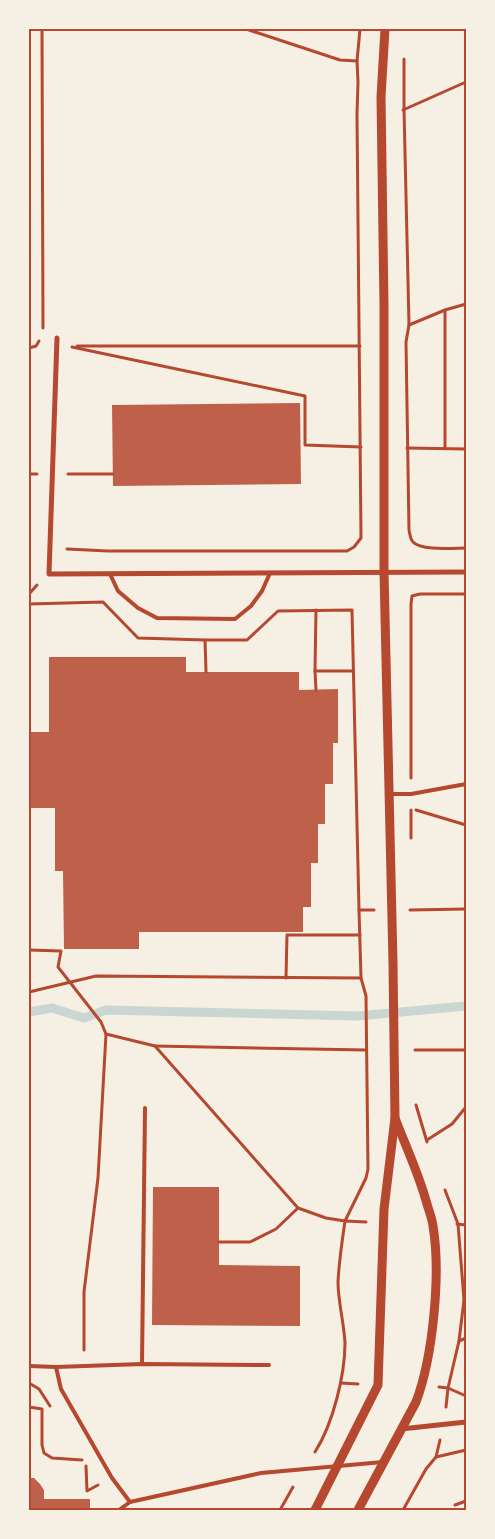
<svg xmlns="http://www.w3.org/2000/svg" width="495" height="1539" viewBox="0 0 495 1539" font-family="'Archivo Narrow',sans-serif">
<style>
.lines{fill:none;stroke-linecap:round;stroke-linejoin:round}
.stream{stroke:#c9d6d2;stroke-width:9}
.building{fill:#bf614a}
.path{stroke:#b5482f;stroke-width:3}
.service{stroke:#b5482f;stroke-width:4}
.minor{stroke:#b5482f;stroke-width:5}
.tertiary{stroke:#b5482f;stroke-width:9}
.neatline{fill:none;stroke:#b5482f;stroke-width:2}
</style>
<rect width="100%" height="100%" fill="#f6efe4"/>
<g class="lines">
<!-- stream -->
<polyline class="stream" points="29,1012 52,1008 84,1018 106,1010 358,1016 466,1006"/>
</g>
<!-- building -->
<g class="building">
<polygon points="300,403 301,484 113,486 112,405"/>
<polygon points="49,657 186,657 186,672 299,672 299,690 338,689 338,743 333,743 333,784 325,784 325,824 318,824 318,863 311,863 311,907 303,907 303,932 139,932 139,949 64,949 63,871 55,871 55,808 29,808 29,732 49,732"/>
<polygon points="153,1187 219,1187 219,1265 300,1266 300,1326 152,1325"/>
<polygon points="29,1478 34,1478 40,1484 44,1490 44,1499 90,1499 90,1510 29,1510"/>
</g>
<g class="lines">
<!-- path -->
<g class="path">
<polyline points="42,29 43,328"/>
<polyline points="246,29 340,60 357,61"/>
<path d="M404 59V109L409 325 406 342 409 530C410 534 410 539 413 542 421 551 454 548 466 548"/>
<polyline points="403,110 466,82"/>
<polyline points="445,310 445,448"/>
<polyline points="409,325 445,310 466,304"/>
<polyline points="77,346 360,346"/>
<polyline points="72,347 305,396 305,445 361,447"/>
<polyline points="29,348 36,346 39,341"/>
<polyline points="407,448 466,449"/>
<polyline points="29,474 37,474"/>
<polyline points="68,474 113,474"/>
<polyline points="67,549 108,551 347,551 354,547 361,538 357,114 358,82 357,61 360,29"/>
<polyline points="29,594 37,585"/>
<polyline points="29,604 103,602 138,638 205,640 206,672"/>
<polyline points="316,610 315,671 353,671"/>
<polyline points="205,640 247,640 278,611 352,610 359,910"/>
<polyline points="315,671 316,690"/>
<polyline points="411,778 411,604 412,596 420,594 466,594"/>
<polyline points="411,810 411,838"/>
<polyline points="416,810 466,825"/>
<polyline points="410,910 466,909"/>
<polyline points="29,950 61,951 58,967 101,1022 106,1034"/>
<polyline points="286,978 287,935 360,935"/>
<polyline points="361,978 366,996 368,1169 366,1178 345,1221 366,1222"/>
<polyline points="29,992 96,976 361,978 359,910 374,910"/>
<polyline points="155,1046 366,1050"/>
<polyline points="415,1050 466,1050"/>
<polyline points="416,1105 427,1142"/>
<polyline points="427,1140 452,1124 466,1107"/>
<polyline points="445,1190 458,1224 464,1300 466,1303"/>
<polyline points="457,1224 466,1225"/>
<polyline points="219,1242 250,1242 276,1229 298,1208"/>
<polyline points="464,1300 459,1341 448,1388 466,1396"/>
<polyline points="459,1341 466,1338"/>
<path d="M84 1350V1292L98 1178 106 1034 155 1046 298 1208 326 1218 345 1221C342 1242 339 1261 338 1282 338 1302 344 1322 345 1343 345 1375 333 1424 315 1452"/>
<polyline points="29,1383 39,1389 50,1406"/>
<polyline points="341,1383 358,1384"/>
<polyline points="439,1387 448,1388 446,1407"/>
<polyline points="29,1407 42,1409 42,1445 44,1453 52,1458 82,1460"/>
<polyline points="436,1457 440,1440"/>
<polyline points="86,1466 87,1491 98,1485"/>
<polyline points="455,1505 466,1501"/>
<polyline points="280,1510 293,1487"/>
<polyline points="403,1510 426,1469 436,1457 466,1450"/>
</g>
<!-- service -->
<g class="service">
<polyline points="110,574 118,591 138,608 157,618 235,619 251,606 262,591 270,573"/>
<polyline points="389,794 411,794 466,784"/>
<polyline points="142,1364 145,1108"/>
<polyline points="29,1366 56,1367 61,1389 112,1478 130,1502"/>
<polyline points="56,1367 142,1364 269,1365"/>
<polyline points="119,1510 130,1502 261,1473 383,1462"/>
</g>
<!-- minor -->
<g class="minor">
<polyline points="57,338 49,574 466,572"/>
<polyline points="401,1429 466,1422"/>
</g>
<!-- tertiary -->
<g class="tertiary">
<polyline points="315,1510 378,1385 384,1209 395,1118 393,963 384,572 384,306 381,97 385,29"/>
<path d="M358 1510 416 1402C433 1357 441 1274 433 1226 432 1218 429 1211 427 1204 419 1174 406 1147 395 1118"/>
</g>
</g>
<!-- border -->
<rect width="495" height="1539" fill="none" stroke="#f6efe4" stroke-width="60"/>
<rect x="30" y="30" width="435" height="1479" class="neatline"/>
</svg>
